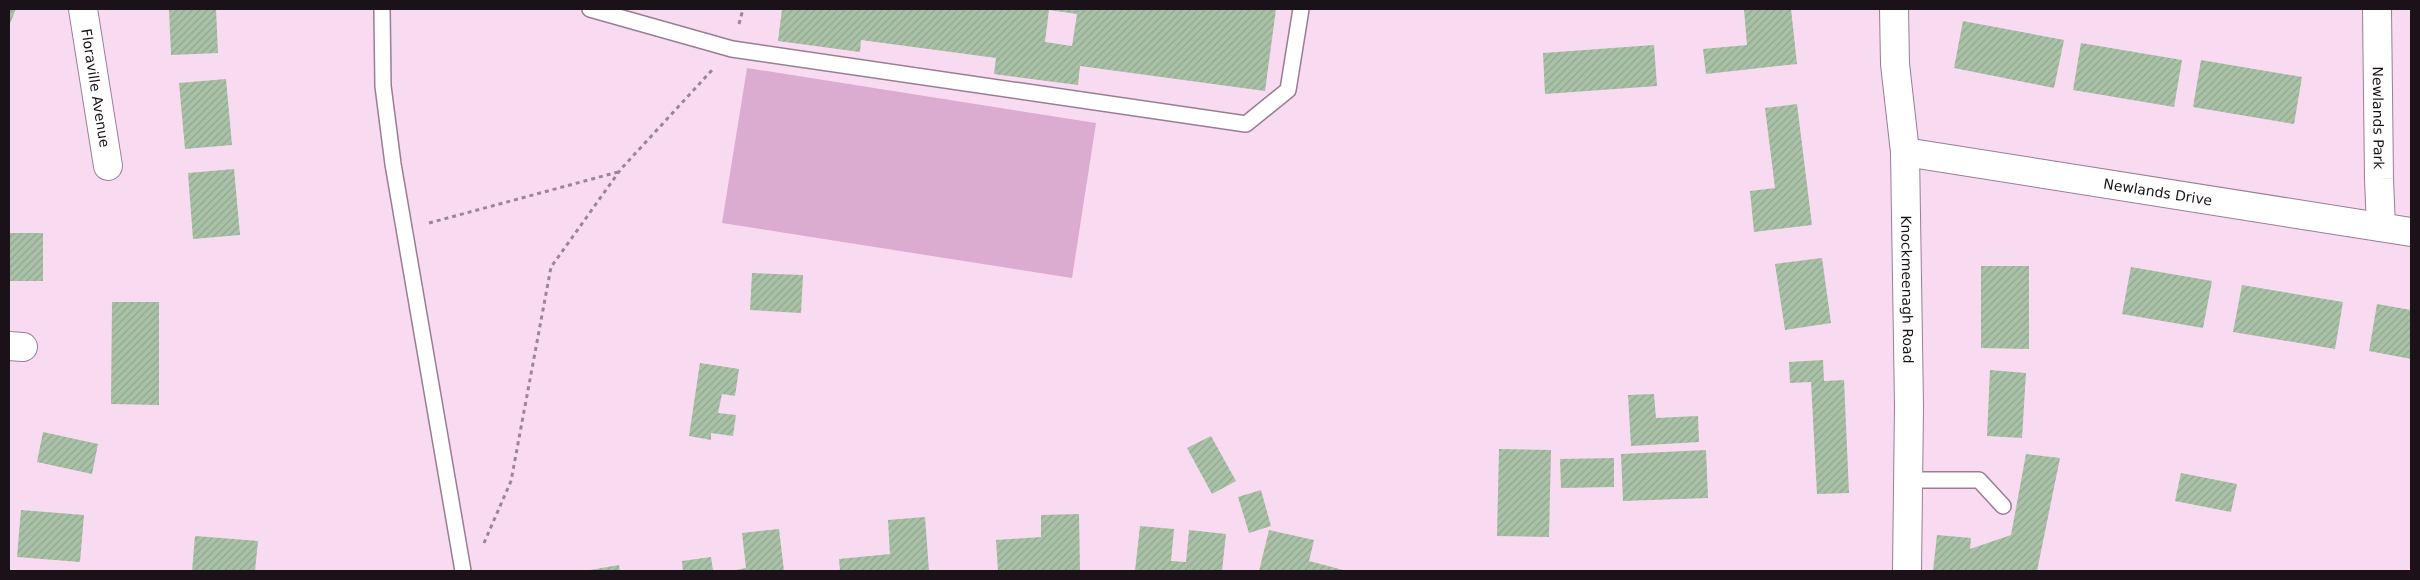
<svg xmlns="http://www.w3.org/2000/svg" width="2420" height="580" viewBox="0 0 2420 580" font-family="'DejaVu Sans',sans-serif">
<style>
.pitch{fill:#dbabd0}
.building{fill:url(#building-hatch);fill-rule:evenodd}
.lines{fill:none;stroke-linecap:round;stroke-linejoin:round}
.service-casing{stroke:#997e92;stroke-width:18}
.minor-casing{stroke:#997e92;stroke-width:30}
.path{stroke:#9b8696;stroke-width:3;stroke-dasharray:4 4;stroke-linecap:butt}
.service{stroke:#fff;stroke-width:15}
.minor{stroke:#fff;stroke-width:28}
.labels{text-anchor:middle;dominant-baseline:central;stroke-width:5;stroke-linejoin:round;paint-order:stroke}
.street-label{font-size:14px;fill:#1b1118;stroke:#fff}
</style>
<defs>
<pattern id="building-hatch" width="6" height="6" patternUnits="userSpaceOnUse" patternTransform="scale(1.25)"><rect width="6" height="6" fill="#a9c1a7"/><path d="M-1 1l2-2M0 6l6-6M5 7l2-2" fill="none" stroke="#91a58f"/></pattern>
</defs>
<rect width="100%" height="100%" fill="#f9dbf1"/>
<!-- pitch -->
<polygon class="pitch" points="747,68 1096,123 1072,278 722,223"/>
<!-- building -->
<g class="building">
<polygon points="9,9 16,9 9,26"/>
<polygon points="169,9 216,9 218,53 171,55"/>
<path d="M782 9H1276L1265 91 1080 66 1078 85 994 74 996 58 861 40 860 52 778 41ZM1049 10 1077 14 1072 46 1045 42Z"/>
<polygon points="1744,9 1791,9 1797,64 1706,74 1703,49 1747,45"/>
<polygon points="1963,21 2064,40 2054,88 1954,68"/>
<polygon points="2081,43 2182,60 2174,107 2073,90"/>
<polygon points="1654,45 1657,86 1545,94 1543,53"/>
<polygon points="2201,60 2302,77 2294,124 2193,107"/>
<polygon points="226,79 232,145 185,149 179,83"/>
<polygon points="1797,104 1812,225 1754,232 1750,191 1775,188 1765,108"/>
<polygon points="234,169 240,235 193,239 188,173"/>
<rect x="9" y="233" width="34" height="48"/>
<polygon points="1822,258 1831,323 1785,330 1775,264"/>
<polygon points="1981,266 2029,266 2029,349 1981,348"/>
<polygon points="2131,267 2212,281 2203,328 2122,314"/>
<polygon points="752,273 803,275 801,313 750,310"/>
<polygon points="2242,285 2343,302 2335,349 2233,332"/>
<polygon points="112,302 159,302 159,405 111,404"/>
<polygon points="2377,304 2411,310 2411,359 2369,351"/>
<polygon points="1823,360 1824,381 1844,380 1849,493 1817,494 1811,382 1790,383 1789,362"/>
<polygon points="700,363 739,369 735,396 722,394 718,413 736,415 733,436 711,433 711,440 689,436"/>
<polygon points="1990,370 2026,373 2022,438 1987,436"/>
<polygon points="1654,394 1656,418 1698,416 1699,442 1631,446 1628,395"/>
<polygon points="43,432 98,444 92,474 37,462"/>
<polygon points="1211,436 1236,481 1212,494 1187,448"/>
<polygon points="1499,449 1551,450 1549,537 1497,536"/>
<polygon points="1706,450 1708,498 1623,501 1621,454"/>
<polygon points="2026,454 2060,458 2037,571 1933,571 1937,535 1971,538 1970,549 2011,535"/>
<polygon points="1614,458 1614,487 1561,488 1560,459"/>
<polygon points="2181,473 2237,484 2231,512 2175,501"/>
<polygon points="1261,490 1271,526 1249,533 1238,497"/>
<polygon points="21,510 84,515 80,562 17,557"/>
<polygon points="1079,514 1080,571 998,571 996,540 1041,537 1041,515"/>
<polygon points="925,517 929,571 840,571 839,559 890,554 888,520"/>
<polygon points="1140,526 1174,529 1171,561 1186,562 1189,530 1226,534 1222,571 1135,571"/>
<polygon points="779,529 784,571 730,571 746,568 742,533"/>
<polygon points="1269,530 1314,540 1309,561 1347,571 1259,571"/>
<polygon points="195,536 258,541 255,571 192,571"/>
<polygon points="711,557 713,571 683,571 682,561"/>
<polygon points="619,565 620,571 590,571 590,570"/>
</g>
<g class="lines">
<defs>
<g id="service">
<polyline points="382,9 383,86 393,164 463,571"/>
<polyline points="590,9 732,49 1246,124 1288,90 1301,9"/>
<polyline points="1908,480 1979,480 2003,506"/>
</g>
<g id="minor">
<path id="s1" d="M83 9 108 166"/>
<path id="s2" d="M1894 9 1895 64 1905 152 1909 406 1907 571"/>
<path id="s3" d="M2377 9 2379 179 2381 227"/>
<path id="s4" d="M1905 152 2411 232"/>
<polyline points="9,346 23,347"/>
</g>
</defs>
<!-- service casing -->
<use href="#service" class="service-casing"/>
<!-- minor casing -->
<use href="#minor" class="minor-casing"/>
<!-- path -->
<g class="path">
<polyline points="739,24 743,9"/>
<polyline points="429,223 618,172"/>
<polyline points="484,543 511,481 551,267 621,169 713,69"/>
</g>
<!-- service -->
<use href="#service" class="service"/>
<!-- minor -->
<use href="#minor" class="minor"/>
</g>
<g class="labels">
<!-- street labels -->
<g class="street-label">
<text stroke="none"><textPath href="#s1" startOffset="80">Floraville Avenue</textPath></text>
<text stroke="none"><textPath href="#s3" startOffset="109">Newlands Park</textPath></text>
<text stroke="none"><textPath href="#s4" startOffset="256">Newlands Drive</textPath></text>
<text stroke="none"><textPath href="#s2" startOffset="281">Knockmeenagh Road</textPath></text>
</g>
</g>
<!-- border -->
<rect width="2420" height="580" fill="none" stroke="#1b1118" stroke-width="20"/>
</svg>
